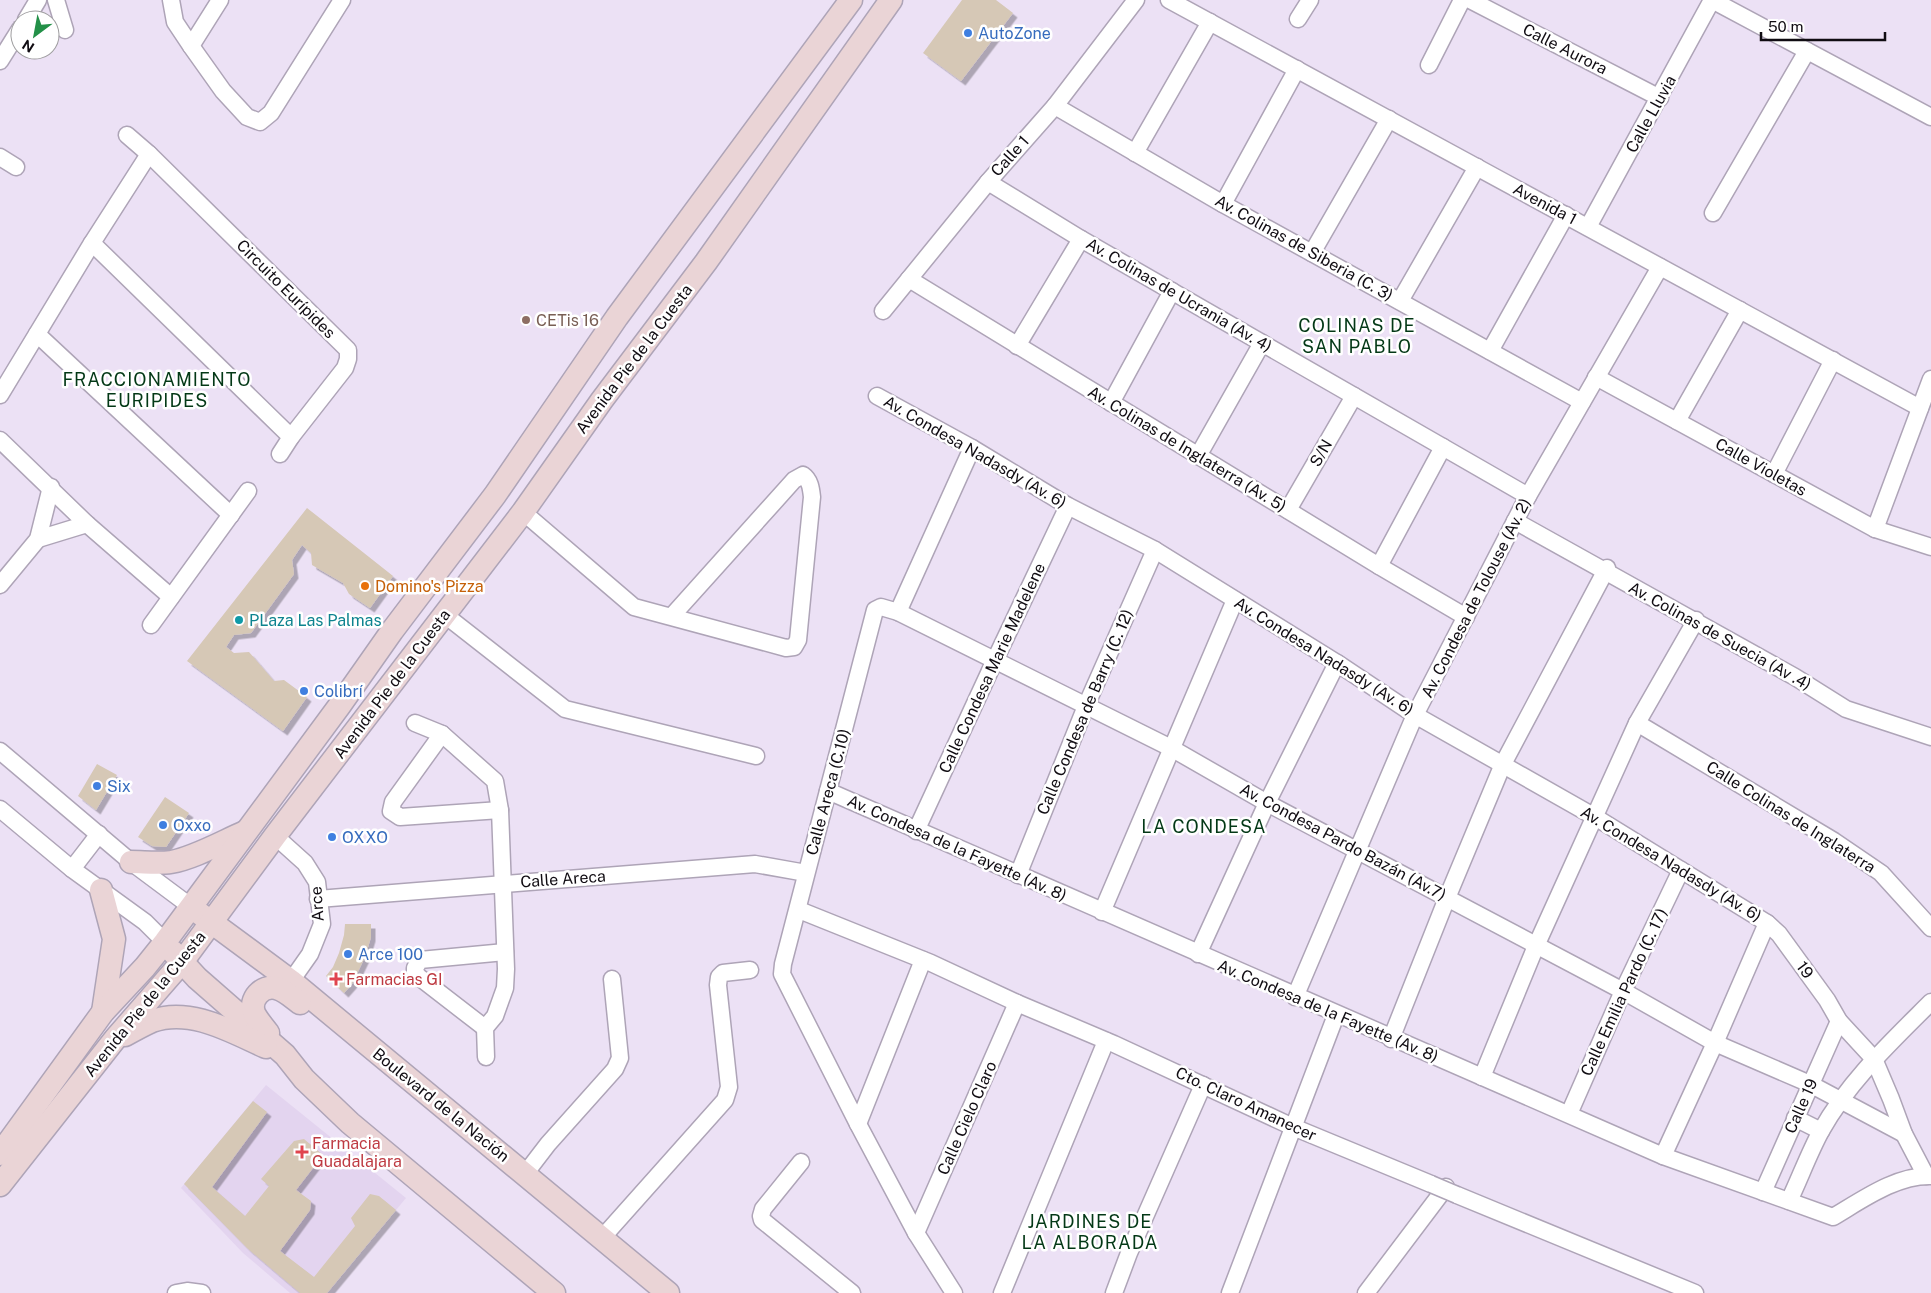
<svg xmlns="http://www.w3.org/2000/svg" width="1931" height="1293" viewBox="0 0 1931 1293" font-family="'Public Sans',sans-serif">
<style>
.built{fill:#e3d4ef}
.building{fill:#d6c8b6;filter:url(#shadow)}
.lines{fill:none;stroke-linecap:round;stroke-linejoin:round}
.street-casing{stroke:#aea4b7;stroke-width:19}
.secondary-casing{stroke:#aea4b7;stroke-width:25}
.street{stroke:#fff;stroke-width:16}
.secondary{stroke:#ead4d6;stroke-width:22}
.street-bridge-casing{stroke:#aea4b7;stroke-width:19;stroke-linecap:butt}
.street-bridge{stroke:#fff;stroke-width:16}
.shop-dot{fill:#3f7fe0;stroke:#fff;stroke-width:2}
.education-dot{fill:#8d6e63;stroke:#fff;stroke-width:2}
.food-dot{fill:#e8710a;stroke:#fff;stroke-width:2}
.culture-dot{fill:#0f9aa8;stroke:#fff;stroke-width:2}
.health-dot{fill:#e0444e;stroke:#fff;stroke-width:2}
.labels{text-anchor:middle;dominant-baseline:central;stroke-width:5;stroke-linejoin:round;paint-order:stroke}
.shop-label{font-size:16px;fill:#366cbe;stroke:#fff;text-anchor:start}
.street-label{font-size:16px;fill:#100c12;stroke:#fff}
.education-label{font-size:16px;fill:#785e54;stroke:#fff;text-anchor:start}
.food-label{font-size:16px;fill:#c56008;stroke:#fff;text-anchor:start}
.culture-label{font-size:16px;fill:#0d838f;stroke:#fff;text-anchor:start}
.health-label{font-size:16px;fill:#be3a42;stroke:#fff;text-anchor:start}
.neighbourhood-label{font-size:18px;letter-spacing:1px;fill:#033816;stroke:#fff}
</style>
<defs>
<filter id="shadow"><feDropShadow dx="4.5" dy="4.5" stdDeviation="0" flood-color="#0004"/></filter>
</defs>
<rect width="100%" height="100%" fill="#ece1f5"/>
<!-- built -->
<polygon class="built" points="266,1085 406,1198 327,1293 290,1293 243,1253 181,1188"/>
<!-- building -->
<g class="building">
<polygon points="962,0 996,0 1013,13 961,81 923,53"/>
<polygon points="307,508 393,576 370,608 349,594 343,583 312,565 311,553 302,545 292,560 294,574 251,633 234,635 226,647 234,653 249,652 274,681 284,680 307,697 283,731 187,661"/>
<polygon points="97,764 117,775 96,810 78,796"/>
<polygon points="165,797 189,813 166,847 152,846 138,837"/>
<polygon points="345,924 371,924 371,937 365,957 352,984 344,993 326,976 333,967 339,953 344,935"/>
<polygon points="253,1101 267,1112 212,1187 245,1216 269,1186 261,1179 294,1141 304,1139 323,1155 296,1190 311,1201 310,1210 280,1251 314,1277 355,1226 351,1218 370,1194 379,1196 396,1210 327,1293 300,1293 247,1248 184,1184"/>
</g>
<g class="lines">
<defs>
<g id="street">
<polyline points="56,0 65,30"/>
<polyline points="171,0 175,22 191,46 223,91 247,117 260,122 271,113 342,0"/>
<polyline points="1169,0 1920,408"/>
<polyline points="1470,0 1660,98"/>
<polyline points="1712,0 1931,117"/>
<polyline points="1298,19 1310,0"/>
<polyline points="26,20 38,0"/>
<polyline points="191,46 220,0"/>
<polyline points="0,61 20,29"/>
<polyline points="1429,65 1462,0"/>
<polyline points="1055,106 1223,204 1582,402"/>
<polyline points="127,135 149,154 348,350 348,359 345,368 291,437 280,454"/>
<polyline points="1135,153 1210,22"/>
<polyline points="0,157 16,167"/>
<polyline points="988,182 1081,239 1528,496"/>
<polyline points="1223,204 1297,69"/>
<polyline points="1713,213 1807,51"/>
<polyline points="1588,227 1712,0"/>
<polyline points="92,243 291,437"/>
<polyline points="1312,253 1389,119"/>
<polyline points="909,279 1379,566 1466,617"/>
<polyline points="1400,301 1477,167"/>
<polyline points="883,311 988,182 1055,106 1136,0"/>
<polyline points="37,334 231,515"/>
<polyline points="1017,346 1081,239"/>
<polyline points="1490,351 1566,215"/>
<polyline points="1596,377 1875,529 1931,547"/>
<polyline points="0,395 92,243 149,154"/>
<polyline points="877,396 972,448 1068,506 1155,550 1337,663 1415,715 1595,817 1767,923 1779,934 1827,1000 1839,1021 1874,1059 1891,1099 1904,1134 1926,1176"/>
<polyline points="1111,403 1172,291"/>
<polyline points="1677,421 1740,310"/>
<polyline points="0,440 87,524 171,597"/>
<polyline points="1198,456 1262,343"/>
<polyline points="1774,474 1833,360"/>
<polyline points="1288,510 1354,396"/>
<path d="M523 512 634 607 786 648 794 647 798 640 812 497C811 488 810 480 803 475L794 480 671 617"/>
<polyline points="1515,521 1795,677 1846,709 1931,737"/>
<polyline points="1875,529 1931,379"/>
<polyline points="38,539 87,524"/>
<polyline points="1379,566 1443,447"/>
<polyline points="0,585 38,539 51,487"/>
<polyline points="898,612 972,448"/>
<polyline points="445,615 565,709 756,756"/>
<polyline points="151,625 248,491"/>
<polyline points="415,723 442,734 495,781 500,810 506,969 505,988 495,1016 485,1028 486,1057"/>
<polyline points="1637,723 1834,841 1881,873 1931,928"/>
<polyline points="442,734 393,802 391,811 400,817 500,810"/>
<polyline points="0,751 131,862 190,906"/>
<path d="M828 791 1663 1156 1833 1217C1862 1200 1896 1175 1931 1176"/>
<polyline points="0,809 72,869 145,922 165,942"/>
<polyline points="916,831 995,660 1068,506"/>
<polyline points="275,836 305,863 317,882 322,924 310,954 291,981"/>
<polyline points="72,869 99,834"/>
<polyline points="1018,875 1086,706 1155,550"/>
<polyline points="318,899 755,864 806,873"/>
<polyline points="799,910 931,963 1017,1003 1114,1044 1293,1127 1431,1184"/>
<polyline points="1102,912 1235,600"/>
<polyline points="1198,954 1267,803 1337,663"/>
<polyline points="1295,997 1415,715 1528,496 1660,267"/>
<polyline points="485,1028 419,977 415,973 415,968 420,960 505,952"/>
<polyline points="1391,1039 1447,898 1503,764 1607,568"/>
<polyline points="1482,1077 1536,946 1637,723 1696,620"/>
<polyline points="1569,1114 1623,991 1681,870"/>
<polyline points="1795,1118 1821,1131"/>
<polyline points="858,1124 923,960"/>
<polyline points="1663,1156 1715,1043 1767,923"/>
<polyline points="801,1162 763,1209 761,1216 762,1220 852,1293"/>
<polyline points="525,1174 548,1144 615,1069 620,1058 612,979"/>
<polyline points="1763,1192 1839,1021"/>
<polyline points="1457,1195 1695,1293"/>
<path d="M1789 1201C1800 1178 1809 1153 1821 1131 1849 1081 1891 1042 1931 1002"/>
<polyline points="916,1233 1017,1003"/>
<polyline points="602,1238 725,1100 729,1087 718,985 719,977 723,973 750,970"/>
<polyline points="176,1293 187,1291 202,1293"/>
<polyline points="954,1293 916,1233 858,1124 782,974 783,964 875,610 881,607 898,612 1171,748 1267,803 1623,991 1715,1043 1810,1084 1904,1134"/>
<polyline points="1002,1293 1106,1041"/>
<polyline points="1114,1293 1129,1253 1203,1085"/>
<polyline points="1230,1293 1336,1015"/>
<polyline points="1366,1293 1446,1187"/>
</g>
<g id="secondary">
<path d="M131 862C144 862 158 864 171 862 194 858 222 842 245 832"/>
<polyline points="101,890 114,939 103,1012"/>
<polyline points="199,913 291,981 668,1293"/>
<polyline points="173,952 197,978 285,1055 304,1079 350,1123 554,1293"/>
<path d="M268 1033C263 1026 257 1020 254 1013 249 999 262 985 276 988 285 990 293 998 300 1003"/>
<path d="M125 1035C134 1030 143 1025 152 1021 191 1007 232 1032 266 1047"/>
<polyline points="0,1154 103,1012 145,967 165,942 340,705 392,631 495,495 617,317 851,0"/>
<polyline points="0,1185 115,1039 182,962 275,836 523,512 602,400 706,262 891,0"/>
</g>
</defs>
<!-- street casing -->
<use href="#street" class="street-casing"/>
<!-- secondary casing -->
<use href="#secondary" class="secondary-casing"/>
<!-- street -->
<use href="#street" class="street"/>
<!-- secondary -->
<use href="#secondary" class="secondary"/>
<defs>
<polyline id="street-bridge" points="1431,1184 1457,1195"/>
</defs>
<!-- street-bridge casing -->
<use href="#street-bridge" class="street-bridge-casing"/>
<!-- street-bridge -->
<use href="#street-bridge" class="street-bridge"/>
</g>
<!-- markers -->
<g class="shop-dot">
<circle cx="968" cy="33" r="5"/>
<circle cx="304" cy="691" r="5"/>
<circle cx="97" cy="786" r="5"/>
<circle cx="163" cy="825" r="5"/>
<circle cx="332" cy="837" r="5"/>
<circle cx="348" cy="954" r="5"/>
</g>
<circle class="education-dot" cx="526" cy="320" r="5"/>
<circle class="food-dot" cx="365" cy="586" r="5"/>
<circle class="culture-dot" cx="239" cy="620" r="5"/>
<g class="health-dot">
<path d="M333.5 971.5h5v5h5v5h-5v5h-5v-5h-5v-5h5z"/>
<path d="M299.5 1144.5h5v5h5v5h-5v5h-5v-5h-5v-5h5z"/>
</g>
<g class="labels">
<!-- shop labels -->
<g class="shop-label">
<text x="978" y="33">AutoZone</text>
<text x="314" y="691">Colibrí</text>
<text x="107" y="786">Six</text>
<text x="173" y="825">Oxxo</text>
<text x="342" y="837">OXXO</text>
<text x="358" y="954">Arce 100</text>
</g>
<!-- street labels -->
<g class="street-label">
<text transform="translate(1565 49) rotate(27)">Calle Aurora</text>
<text transform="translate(1651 114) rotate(-61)">Calle Lluvia</text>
<text transform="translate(1010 156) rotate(-48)">Calle 1</text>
<text transform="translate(1545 204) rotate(28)">Avenida 1</text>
<text transform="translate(1304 248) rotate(29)">Av. Colinas de Siberia (C. 3)</text>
<text transform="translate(286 289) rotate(45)">Circuito Eurípides</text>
<text transform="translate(1179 295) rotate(30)">Av. Colinas de Ucrania (Av. 4)</text>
<text transform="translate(634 359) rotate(-53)">Avenida Pie de la Cuesta</text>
<text transform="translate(1187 449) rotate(31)">Av. Colinas de Inglaterra (Av. 5)</text>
<text transform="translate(975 452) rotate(30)">Av. Condesa Nadasdy (Av. 6)</text>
<text transform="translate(1321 453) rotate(-60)">S/N</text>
<text transform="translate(1761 467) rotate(29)">Calle Violetas</text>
<text transform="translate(1476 598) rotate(-63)">Av. Condesa de Tolouse (Av. 2)</text>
<text transform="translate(1720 636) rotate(29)">Av. Colinas de Suecia (Av .4)</text>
<text transform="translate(1324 656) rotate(32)">Av. Condesa Nadasdy (Av. 6)</text>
<text transform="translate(992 668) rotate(-65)">Calle Condesa Marie Madelene</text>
<text transform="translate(392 684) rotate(-53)">Avenida Pie de la Cuesta</text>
<text transform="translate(1085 712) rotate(-67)">Calle Condesa de Barry (C. 12)</text>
<text transform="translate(828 792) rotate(-75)">Calle Areca (C.10)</text>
<text transform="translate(1791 817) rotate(32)">Calle Colinas de Inglaterra</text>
<text transform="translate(1343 842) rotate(28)">Av. Condesa Pardo Bazán (Av.7)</text>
<text transform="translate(957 848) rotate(24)">Av. Condesa de la Fayette (Av. 8)</text>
<text transform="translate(1671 864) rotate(31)">Av. Condesa Nadasdy (Av. 6)</text>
<text transform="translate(563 879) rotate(-4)">Calle Areca</text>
<text transform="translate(317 904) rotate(-94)">Arce</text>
<text transform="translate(1805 970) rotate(54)">19</text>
<text transform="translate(1624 992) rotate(-65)">Calle Emilia Pardo (C. 17)</text>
<text transform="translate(145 1004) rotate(-51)">Avenida Pie de la Cuesta</text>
<text transform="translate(1328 1011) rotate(23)">Av. Condesa de la Fayette (Av. 8)</text>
<text transform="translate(1246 1104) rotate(25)">Cto. Claro Amanecer</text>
<text transform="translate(441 1105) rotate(39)">Boulevard de la Nación</text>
<text transform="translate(1801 1106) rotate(-66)">Calle 19</text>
<text transform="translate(967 1118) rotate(-66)">Calle Cielo Claro</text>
</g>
<!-- education labels -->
<g class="education-label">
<text x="536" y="320">CETis 16</text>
</g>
<!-- food labels -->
<g class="food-label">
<text x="375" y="586">Domino's Pizza</text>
</g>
<!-- culture labels -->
<g class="culture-label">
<text x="249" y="620">PLaza Las Palmas</text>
</g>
<!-- health labels -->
<g class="health-label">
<text x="346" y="979">Farmacias GI</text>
<text x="312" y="1143">Farmacia<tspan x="312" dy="18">Guadalajara</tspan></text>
</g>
<!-- neighbourhood labels -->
<g class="neighbourhood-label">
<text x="1357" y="325">COLINAS DE<tspan x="1357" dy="21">SAN PABLO</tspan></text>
<text x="157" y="379">FRACCIONAMIENTO<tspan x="157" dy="21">EURIPIDES</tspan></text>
<text x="1204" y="826">LA CONDESA</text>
<text x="1090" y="1221">JARDINES DE<tspan x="1090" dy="21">LA ALBORADA</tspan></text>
</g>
</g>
<!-- north arrow -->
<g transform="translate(35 35) rotate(212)"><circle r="24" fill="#ffffff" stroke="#9f9ea0"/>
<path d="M0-4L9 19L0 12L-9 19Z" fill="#239048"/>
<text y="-8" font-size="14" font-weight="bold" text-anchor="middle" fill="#100c12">N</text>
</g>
<!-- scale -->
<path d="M1761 32v8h124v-8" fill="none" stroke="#100c12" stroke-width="2.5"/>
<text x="1768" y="32" font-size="15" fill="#100c12" stroke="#ffffff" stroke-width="4" paint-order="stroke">50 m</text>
</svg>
